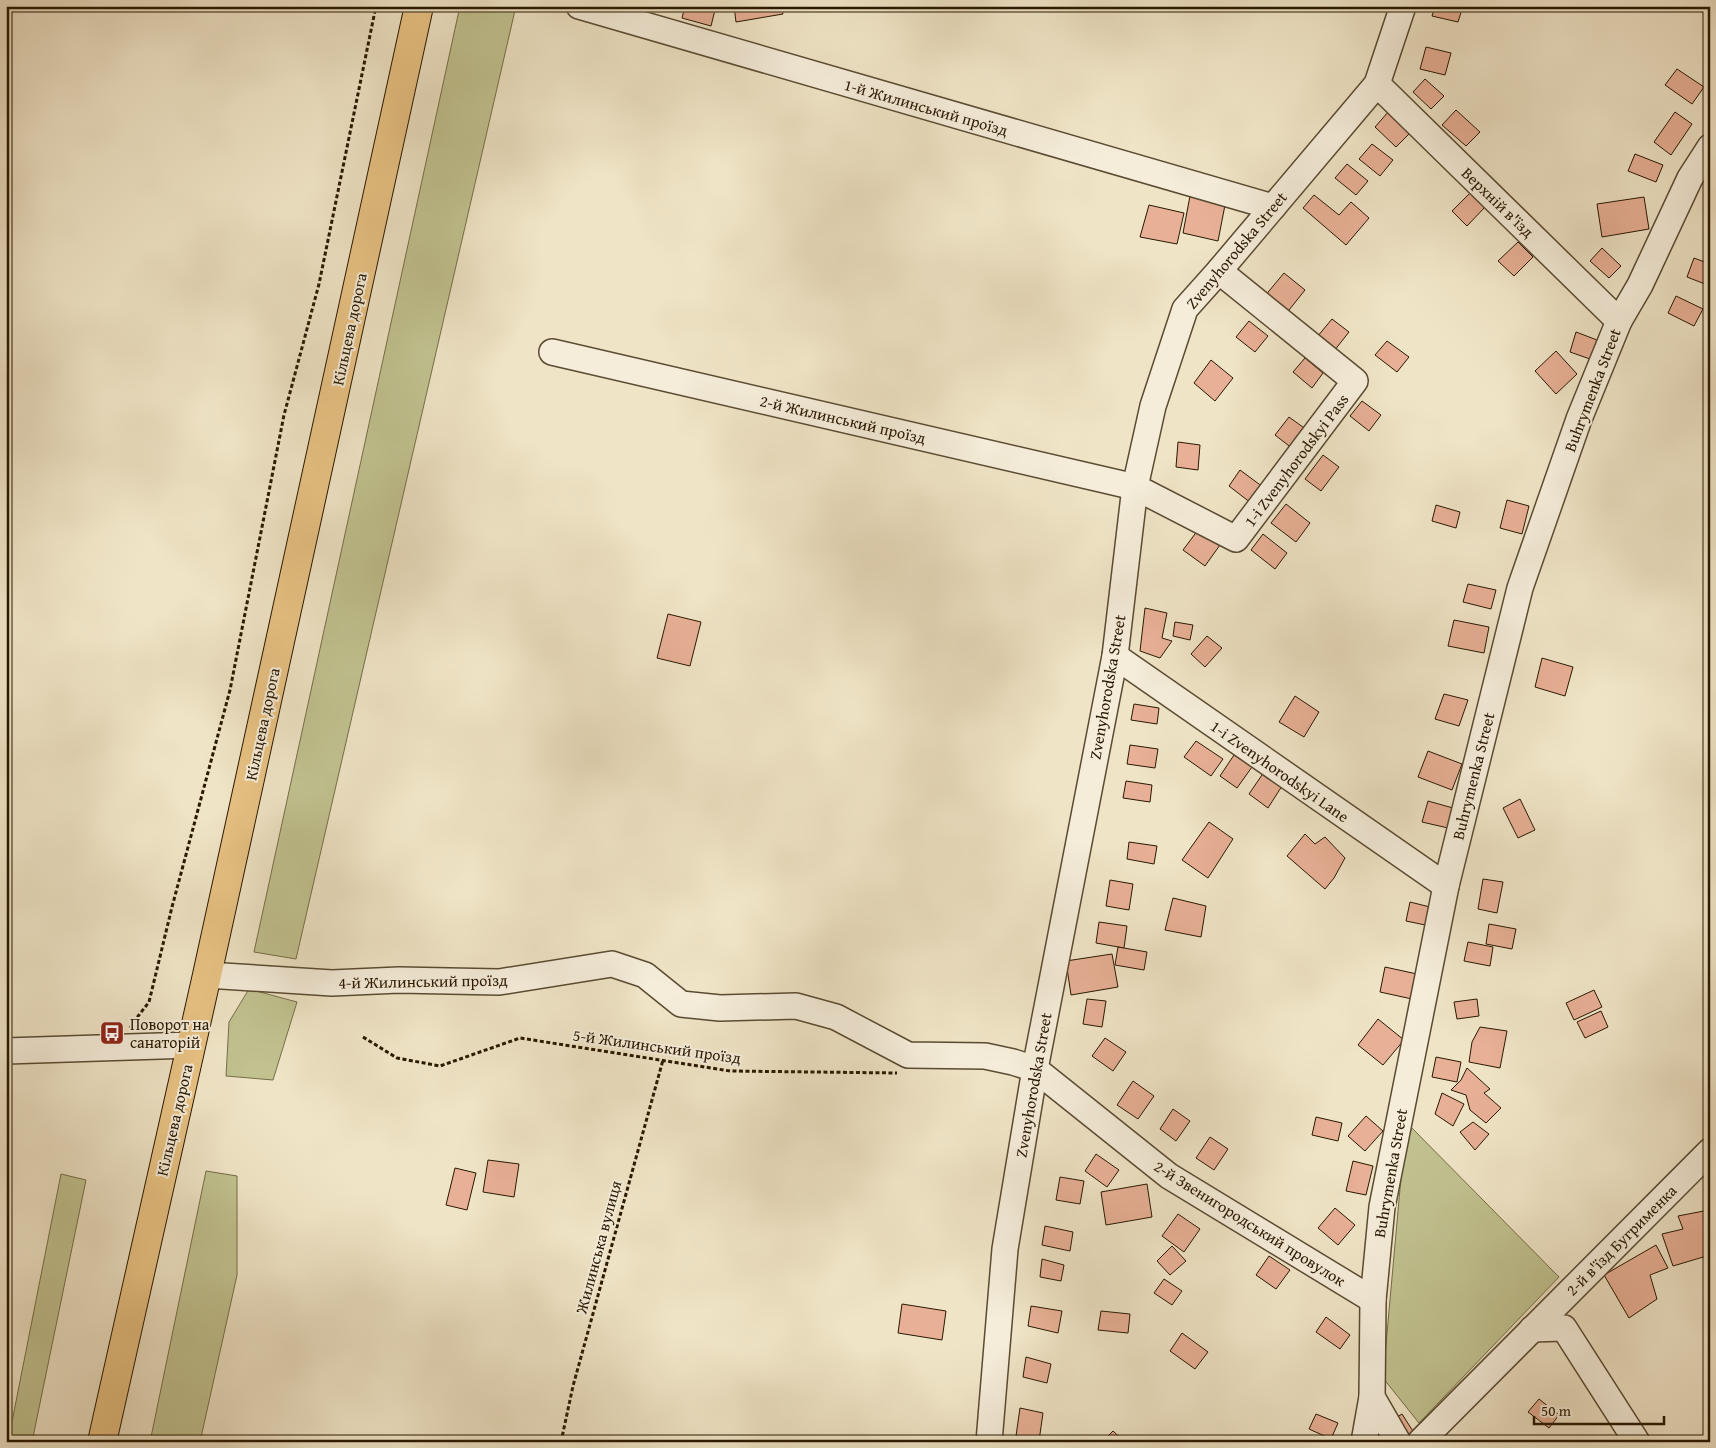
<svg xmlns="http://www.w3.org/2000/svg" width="1716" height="1448" viewBox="0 0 1716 1448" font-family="'Gentium Book Plus',serif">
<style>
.green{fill:#c1c290;stroke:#756d48}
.building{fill:#e8b096;stroke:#291801}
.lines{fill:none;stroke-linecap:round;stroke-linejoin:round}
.minor-casing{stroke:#5a4b32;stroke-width:28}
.highway-casing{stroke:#291801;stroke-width:30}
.path{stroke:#291801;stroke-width:3;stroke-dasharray:4 2.5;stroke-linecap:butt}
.minor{stroke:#f5edda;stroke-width:25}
.highway{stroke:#e8c283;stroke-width:28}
.labels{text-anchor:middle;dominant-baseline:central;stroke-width:4;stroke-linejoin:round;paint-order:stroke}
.street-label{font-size:16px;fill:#291801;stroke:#f5edda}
.poi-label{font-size:16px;fill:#291801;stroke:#f5edda;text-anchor:start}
</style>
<rect width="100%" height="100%" fill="#efe4c6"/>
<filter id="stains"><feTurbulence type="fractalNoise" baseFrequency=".004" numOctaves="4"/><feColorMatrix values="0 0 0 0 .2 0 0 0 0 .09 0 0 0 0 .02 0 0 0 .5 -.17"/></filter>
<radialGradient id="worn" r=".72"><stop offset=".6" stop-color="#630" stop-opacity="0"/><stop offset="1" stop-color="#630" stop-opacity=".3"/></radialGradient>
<!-- green -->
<g class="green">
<polygon points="460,6 516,6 296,959 254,952"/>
<polygon points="249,989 297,1002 273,1080 226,1076 229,1022"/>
<polygon points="1406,1122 1559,1277 1419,1423 1383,1378"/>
<polygon points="206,1171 237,1176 237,1275 200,1442 150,1442"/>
<polygon points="61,1174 86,1180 32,1442 8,1442"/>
</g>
<!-- building -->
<g class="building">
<polygon points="685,6 716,6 711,26 682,18"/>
<polygon points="734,6 781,6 783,14 736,22"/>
<polygon points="1435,6 1463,6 1458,22 1432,16"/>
<polygon points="1426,47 1451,53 1445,75 1420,69"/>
<polygon points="1677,69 1704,87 1692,104 1665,85"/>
<polygon points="1425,79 1444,96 1431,109 1413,92"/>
<polygon points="1456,110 1480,132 1466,146 1442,125"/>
<polygon points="1389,111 1411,132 1396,147 1375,127"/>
<polygon points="1675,112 1692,124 1671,155 1654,142"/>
<polygon points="1372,144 1393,160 1380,176 1359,159"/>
<polygon points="1635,154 1663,165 1656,182 1628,171"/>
<polygon points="1347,164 1368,181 1356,195 1335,178"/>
<polygon points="1471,192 1486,206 1467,226 1452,211"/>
<polygon points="1314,195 1339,215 1351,202 1369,218 1346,245 1303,208"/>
<polygon points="1190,196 1225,205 1218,241 1183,233"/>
<polygon points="1644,197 1649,229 1602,237 1597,204"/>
<polygon points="1149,205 1184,213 1177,244 1140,237"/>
<polygon points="1518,242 1533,257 1514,276 1498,261"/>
<polygon points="1602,248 1621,266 1609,278 1590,261"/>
<polygon points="1694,258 1710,264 1710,286 1687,277"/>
<polygon points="1284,273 1305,290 1285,315 1264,297"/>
<polygon points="1676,296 1703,309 1694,326 1668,313"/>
<polygon points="1332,319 1349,332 1334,351 1317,337"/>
<polygon points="1249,321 1268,336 1255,352 1236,337"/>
<polygon points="1576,332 1597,340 1590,359 1570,352"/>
<polygon points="1387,341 1409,357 1397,372 1375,355"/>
<polygon points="1556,351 1577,374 1556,394 1535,371"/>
<polygon points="1305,358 1323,373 1312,388 1293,372"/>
<polygon points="1211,360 1233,378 1215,401 1194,383"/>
<polygon points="1362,401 1381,415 1369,431 1350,416"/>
<polygon points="1289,417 1307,430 1293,449 1275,435"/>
<polygon points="1178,442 1200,445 1198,470 1176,467"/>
<polygon points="1323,455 1339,467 1321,491 1305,479"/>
<polygon points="1240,470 1263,487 1251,503 1229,486"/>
<polygon points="1507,500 1529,506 1522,534 1500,528"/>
<polygon points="1286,504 1310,523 1296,542 1271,523"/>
<polygon points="1436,505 1460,512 1456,528 1432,521"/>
<polygon points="1198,530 1220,545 1205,566 1183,550"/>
<polygon points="1263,534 1287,553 1275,569 1251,550"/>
<polygon points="1468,584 1496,590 1491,609 1463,602"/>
<polygon points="1145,608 1167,613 1162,638 1172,641 1160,658 1140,651"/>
<polygon points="668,614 701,622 690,666 657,658"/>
<polygon points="1454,620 1489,627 1484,653 1448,646"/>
<polygon points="1175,622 1193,625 1190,640 1173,636"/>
<polygon points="1207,636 1222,648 1205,667 1191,654"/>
<polygon points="1542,658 1573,667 1565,696 1535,687"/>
<polygon points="1444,694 1468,700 1459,726 1435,719"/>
<polygon points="1295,696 1319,712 1304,737 1279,722"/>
<polygon points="1134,704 1159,708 1157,724 1131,720"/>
<polygon points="1196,741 1223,759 1211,776 1184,757"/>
<polygon points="1130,745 1158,749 1155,768 1127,764"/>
<polygon points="1428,751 1462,764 1452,790 1418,777"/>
<polygon points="1234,755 1252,767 1237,788 1220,776"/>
<polygon points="1264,772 1282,786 1268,808 1249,794"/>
<polygon points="1126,781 1152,785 1150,802 1123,798"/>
<polygon points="1520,799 1535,830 1518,838 1503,808"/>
<polygon points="1428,801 1453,808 1448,828 1422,822"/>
<polygon points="1209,822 1233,839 1208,878 1182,860"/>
<polygon points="1305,834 1315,844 1325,837 1345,858 1334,878 1325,889 1287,856"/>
<polygon points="1129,842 1157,846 1154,864 1127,859"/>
<polygon points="1483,879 1503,882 1497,913 1478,909"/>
<polygon points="1110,880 1133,884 1129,910 1106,906"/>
<polygon points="1173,898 1206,906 1201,937 1165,930"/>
<polygon points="1410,902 1434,908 1430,926 1406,921"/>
<polygon points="1099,922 1127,926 1124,948 1096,943"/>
<polygon points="1489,924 1516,929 1512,949 1486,944"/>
<polygon points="1468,942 1493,947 1490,966 1464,961"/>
<polygon points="1118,947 1147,952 1144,970 1115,965"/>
<polygon points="1112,954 1118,987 1071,995 1066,961"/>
<polygon points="1385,967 1417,974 1412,999 1380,992"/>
<polygon points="1594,990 1602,1007 1574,1020 1566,1003"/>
<polygon points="1087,999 1106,1001 1102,1027 1083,1024"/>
<polygon points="1477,999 1479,1016 1457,1019 1454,1002"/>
<polygon points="1601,1011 1608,1027 1585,1038 1577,1022"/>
<polygon points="1378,1019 1404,1040 1383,1065 1358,1045"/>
<polygon points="1480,1027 1507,1031 1500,1068 1469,1062 1472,1042"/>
<polygon points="1105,1038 1126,1052 1113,1071 1092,1056"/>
<polygon points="1436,1057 1461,1062 1457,1082 1432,1077"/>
<polygon points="1467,1068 1490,1089 1484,1093 1501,1108 1486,1123 1470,1110 1466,1095 1451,1090 1461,1080"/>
<polygon points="1133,1081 1154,1096 1138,1119 1117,1105"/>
<polygon points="1442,1093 1464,1104 1453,1126 1435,1114"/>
<polygon points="1173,1109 1190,1121 1176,1141 1160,1129"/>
<polygon points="1366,1116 1383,1131 1365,1151 1348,1136"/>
<polygon points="1316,1117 1342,1123 1338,1141 1312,1135"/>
<polygon points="1473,1122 1489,1134 1475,1150 1460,1132"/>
<polygon points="1210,1137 1228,1149 1214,1170 1196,1158"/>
<polygon points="1096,1154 1119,1170 1107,1187 1085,1171"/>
<polygon points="488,1160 519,1164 514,1197 483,1192"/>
<polygon points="1353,1161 1373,1166 1366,1195 1346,1191"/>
<polygon points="455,1168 476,1173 467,1210 446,1205"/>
<polygon points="1060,1177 1084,1181 1080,1204 1056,1200"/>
<polygon points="1147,1184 1152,1217 1106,1225 1101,1192"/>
<polygon points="1335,1208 1355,1225 1338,1245 1318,1228"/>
<polygon points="1709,1210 1710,1255 1673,1266 1662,1234 1683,1229 1678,1216"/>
<polygon points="1178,1214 1200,1229 1184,1252 1162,1236"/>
<polygon points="1045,1226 1073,1232 1070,1251 1042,1245"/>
<polygon points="1656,1245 1668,1268 1650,1275 1657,1299 1629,1318 1604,1275"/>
<polygon points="1172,1246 1186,1261 1170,1275 1157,1261"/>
<polygon points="1269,1256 1290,1270 1276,1289 1256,1275"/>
<polygon points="1042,1259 1064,1265 1061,1281 1040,1277"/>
<polygon points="1164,1279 1182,1291 1172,1305 1154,1293"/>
<polygon points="902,1304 946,1311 942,1340 898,1333"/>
<polygon points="1031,1306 1062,1311 1058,1333 1028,1326"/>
<polygon points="1101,1311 1130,1314 1128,1333 1098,1330"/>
<polygon points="1326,1317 1350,1335 1340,1349 1316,1332"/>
<polygon points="1182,1333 1208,1352 1195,1369 1170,1351"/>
<polygon points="1026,1357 1051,1364 1047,1383 1023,1377"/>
<polygon points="1539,1399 1559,1415 1549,1428 1528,1412"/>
<polygon points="1020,1408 1043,1413 1039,1441 1016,1436"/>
<polygon points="1316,1414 1338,1423 1331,1439 1309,1429"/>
<polygon points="1402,1414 1418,1439 1414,1442 1391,1421"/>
<polygon points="1113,1431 1125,1442 1102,1442"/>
</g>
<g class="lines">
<defs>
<g id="minor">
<polyline points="579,6 1273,207"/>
<polyline points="1377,84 1619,321"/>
<polyline points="552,352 1135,487 1236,539 1355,381 1219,271"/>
<polyline points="1115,656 1446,886"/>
<polyline points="207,975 332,983 399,980 499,982 612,964 645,975 681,1004 720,1008 796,1006 836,1017 908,1055 985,1056 1013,1062 1035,1069 1169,1176 1373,1300"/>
<polyline points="6,1051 191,1045"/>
<polyline points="1532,1329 1564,1328 1637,1442"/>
<polyline points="1372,1397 1398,1442"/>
<polyline points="989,1442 1005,1249 1035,1069 1115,656 1135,487 1153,406 1185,309 1219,271 1377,84 1403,6"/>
<polyline points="1364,1442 1372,1397 1373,1300 1382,1207 1446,886 1520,588 1579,419 1619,321 1640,285 1690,178 1710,147"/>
<polyline points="1420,1442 1710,1151"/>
</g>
<polyline id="highway" points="102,1442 207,975 419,6"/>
</defs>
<!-- minor casing -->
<use href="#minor" class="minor-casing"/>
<!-- highway casing -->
<use href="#highway" class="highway-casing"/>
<!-- path -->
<g class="path">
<polyline points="130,1028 132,1024 149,1002 172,907 230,690 284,415 319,284 376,6"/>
<polyline points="363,1037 397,1058 440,1066 520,1038 730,1071 897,1073"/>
<polyline points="561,1442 573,1386 663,1060"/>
</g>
<!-- minor -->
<use href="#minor" class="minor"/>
<!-- highway -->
<use href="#highway" class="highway"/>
</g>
<!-- icons -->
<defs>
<symbol id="bus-square" viewBox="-11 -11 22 22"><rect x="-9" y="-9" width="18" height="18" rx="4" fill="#8f2418" stroke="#f5edda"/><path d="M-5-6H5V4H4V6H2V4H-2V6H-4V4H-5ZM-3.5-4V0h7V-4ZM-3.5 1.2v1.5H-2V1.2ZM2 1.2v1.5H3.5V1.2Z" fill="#fff"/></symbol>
</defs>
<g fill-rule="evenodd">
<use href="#bus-square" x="98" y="1019" width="28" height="28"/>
</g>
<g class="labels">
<!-- street labels -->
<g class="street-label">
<text transform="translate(926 107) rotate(16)">1-й Жилинський проїзд</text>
<text transform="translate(1498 202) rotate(44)">Верхній в'їзд</text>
<text transform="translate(1236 250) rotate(-50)">Zvenyhorodska Street</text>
<text transform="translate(349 329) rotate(-78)">Кільцева дорога</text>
<text transform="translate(1592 390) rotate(-69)">Buhrymenka Street</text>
<text transform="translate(843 419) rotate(13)">2-й Жилинський проїзд</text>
<text transform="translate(1296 460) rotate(-53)">1-i Zvenyhorodskyi Pass</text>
<text transform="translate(1107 687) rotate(-80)">Zvenyhorodska Street</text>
<text transform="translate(262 724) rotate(-78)">Кільцева дорога</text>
<text transform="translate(1280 771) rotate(35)">1-i Zvenyhorodskyi Lane</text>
<text transform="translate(1473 776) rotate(-76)">Buhrymenka Street</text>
<text transform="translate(423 981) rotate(-1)">4-й Жилинський проїзд</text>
<text transform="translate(657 1046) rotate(8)">5-й Жилинський проїзд</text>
<text transform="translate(1033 1085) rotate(-80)">Zvenyhorodska Street</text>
<text transform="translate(174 1120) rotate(-77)">Кільцева дорога</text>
<text transform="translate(1390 1173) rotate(-80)">Buhrymenka Street</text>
<text transform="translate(1250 1223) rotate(32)">2-й Звенигородський провулок</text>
<text transform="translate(1621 1240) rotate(-45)">2-й в'їзд Бугрименка</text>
<text transform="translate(598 1247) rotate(-75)">Жилинська вулиця</text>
</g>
<!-- poi labels -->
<g class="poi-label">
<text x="130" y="1024">Поворот на<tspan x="130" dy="18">санаторій</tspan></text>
</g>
</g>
<!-- margin -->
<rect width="1716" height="1448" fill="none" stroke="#efe4c6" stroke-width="25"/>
<rect x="8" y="8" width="1701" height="1433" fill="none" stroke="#291801" stroke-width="2.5"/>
<rect x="12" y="12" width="1691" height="1423" fill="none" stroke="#291801"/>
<!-- scale -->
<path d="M1534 1416v8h130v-8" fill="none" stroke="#291801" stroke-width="2.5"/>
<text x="1541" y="1416" font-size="15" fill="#291801" stroke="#f5edda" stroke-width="4" paint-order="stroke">50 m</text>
<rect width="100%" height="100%" filter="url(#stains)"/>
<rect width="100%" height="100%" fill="url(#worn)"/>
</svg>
